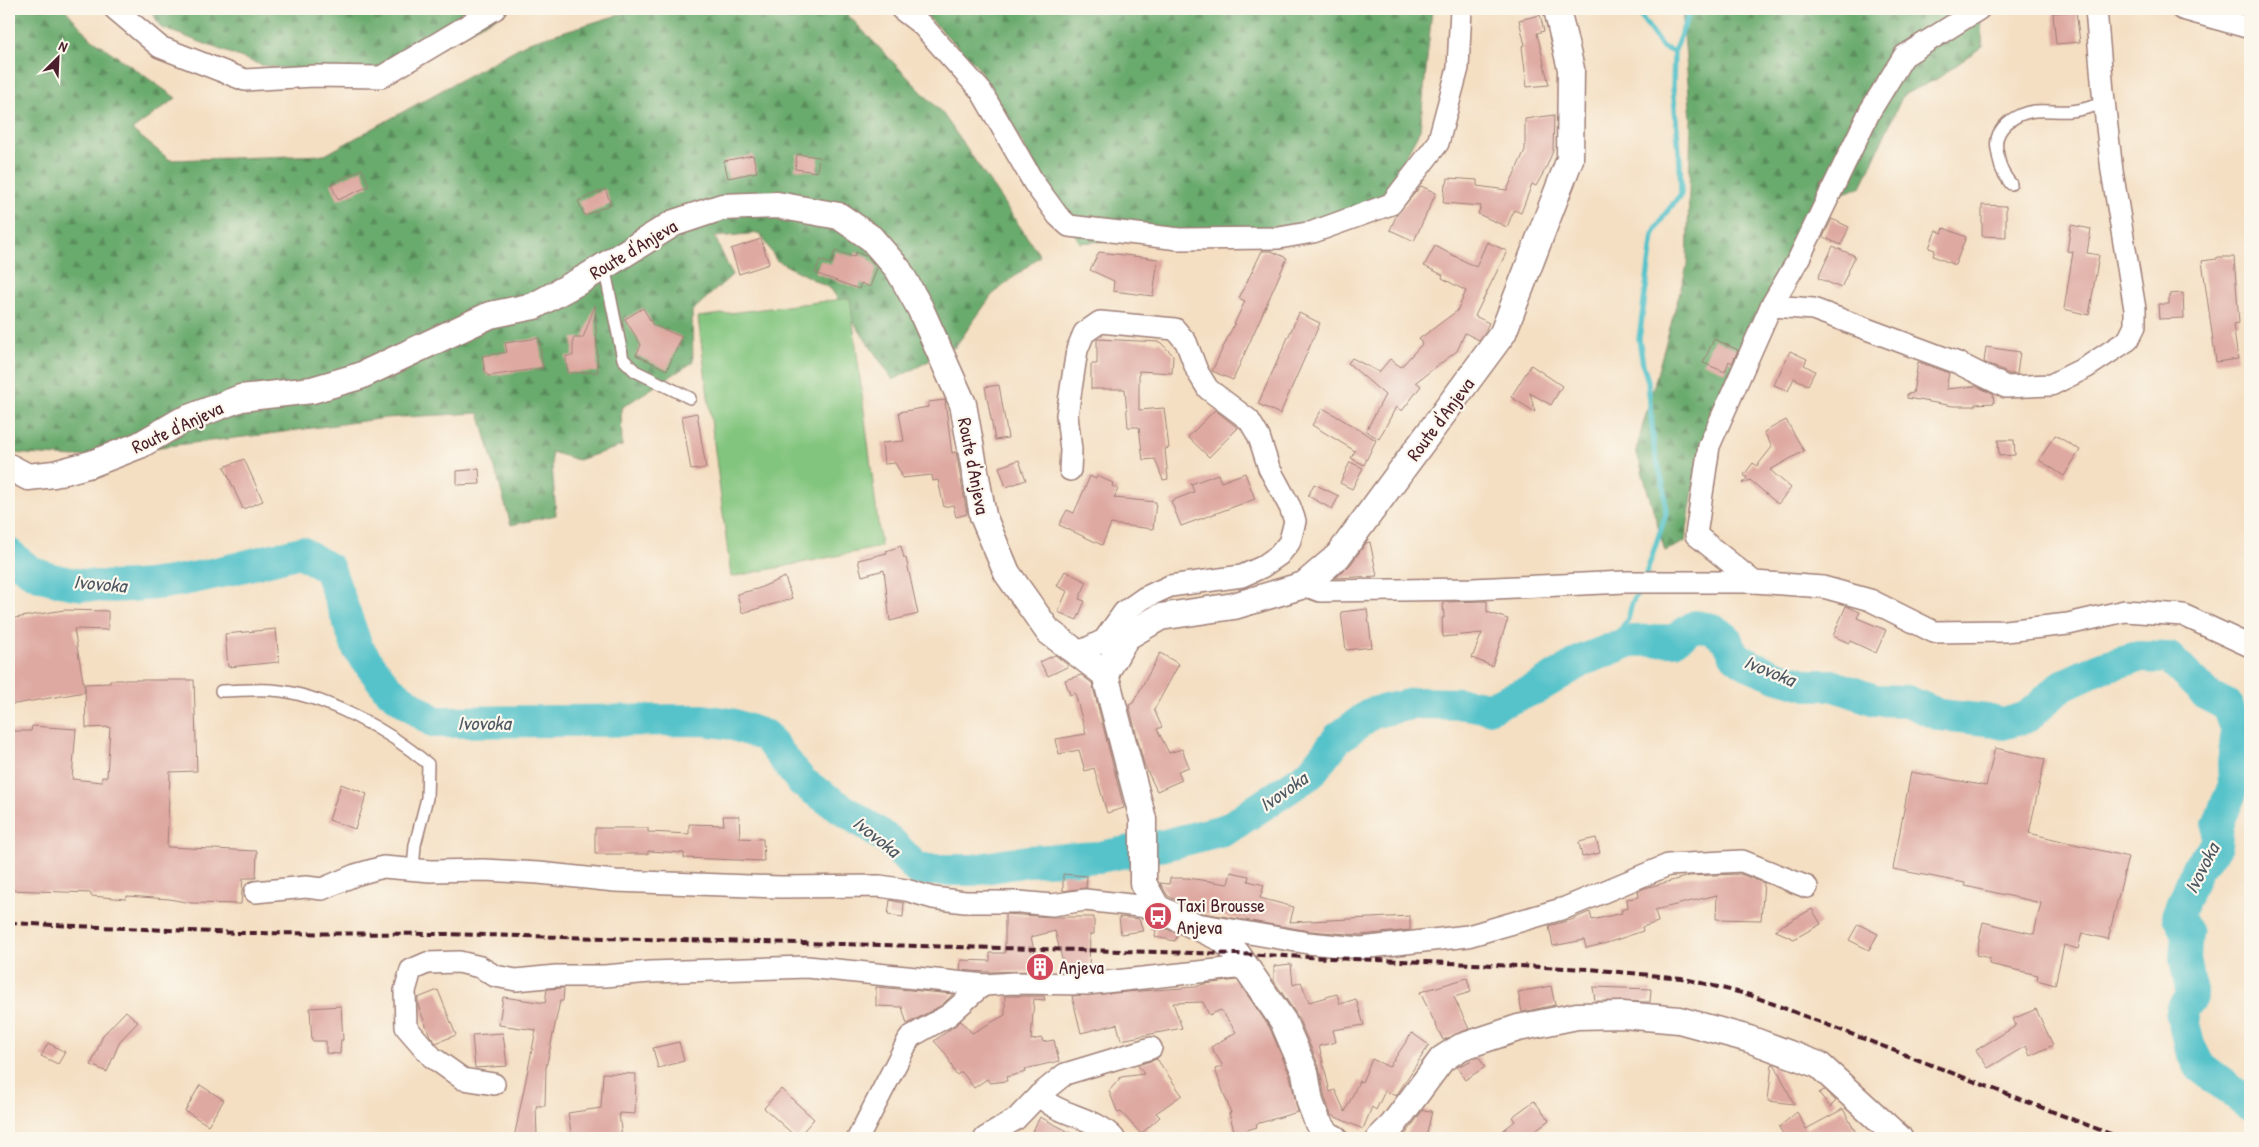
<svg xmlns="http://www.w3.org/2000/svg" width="2259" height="1147" viewBox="0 0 2259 1147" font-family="'Patrick Hand',sans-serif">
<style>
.forest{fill:url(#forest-firs);stroke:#5a644c}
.garden{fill:#82c57e;stroke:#667254}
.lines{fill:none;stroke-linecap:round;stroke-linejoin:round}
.stream{stroke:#56c3ca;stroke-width:5.5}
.river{stroke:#56c3ca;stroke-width:32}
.building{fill:#dea9a1}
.service-casing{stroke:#9f7f77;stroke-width:14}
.minor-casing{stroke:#9f7f77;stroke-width:24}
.tertiary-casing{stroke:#9f7f77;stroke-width:29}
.service{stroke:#fff;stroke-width:11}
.minor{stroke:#fff;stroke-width:21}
.tertiary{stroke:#fff;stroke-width:26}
.rail{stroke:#4a1f2b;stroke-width:4;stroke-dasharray:8 4;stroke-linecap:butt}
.labels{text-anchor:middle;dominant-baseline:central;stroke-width:4.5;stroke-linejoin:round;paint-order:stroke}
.street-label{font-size:19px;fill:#4a1f2b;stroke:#fbf7ec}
.poi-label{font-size:19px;fill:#4a1f2b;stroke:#fbf7ec;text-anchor:start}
.water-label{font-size:20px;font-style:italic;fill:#4e5863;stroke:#fbf7ec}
</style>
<defs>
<pattern id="forest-firs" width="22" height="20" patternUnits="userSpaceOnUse" patternTransform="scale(1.25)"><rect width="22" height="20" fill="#69aa6d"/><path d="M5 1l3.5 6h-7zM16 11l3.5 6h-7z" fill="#588a5a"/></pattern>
</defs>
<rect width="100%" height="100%" fill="#fbf7ec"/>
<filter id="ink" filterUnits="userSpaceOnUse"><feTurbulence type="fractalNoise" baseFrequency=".02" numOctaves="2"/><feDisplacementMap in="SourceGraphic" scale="10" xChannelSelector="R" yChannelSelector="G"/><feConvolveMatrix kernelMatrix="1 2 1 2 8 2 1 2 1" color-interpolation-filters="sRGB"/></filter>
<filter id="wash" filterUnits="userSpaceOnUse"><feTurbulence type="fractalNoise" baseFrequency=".0096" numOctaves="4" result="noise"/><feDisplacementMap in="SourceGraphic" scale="20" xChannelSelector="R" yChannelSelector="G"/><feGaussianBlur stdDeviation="1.12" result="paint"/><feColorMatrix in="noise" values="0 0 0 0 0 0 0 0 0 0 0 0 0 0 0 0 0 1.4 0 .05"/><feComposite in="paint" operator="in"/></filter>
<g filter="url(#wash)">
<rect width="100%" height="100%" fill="#f4dfc3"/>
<!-- forest -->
<g class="forest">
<polygon points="9,9 65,9 88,36 176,98 132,130 170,160 325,155 529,42 638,9 842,9 943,114 1040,256 992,295 955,347 893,380 831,289 776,260 760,233 715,237 732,275 692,311 693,362 621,408 622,446 578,460 551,452 556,515 511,525 479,413 385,418 269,434 75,457 9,453"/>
<polygon points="151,9 507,9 500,15 374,82 261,65 160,27"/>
<polygon points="920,9 1432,9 1420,130 1383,198 1317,223 1080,243 977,66"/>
<polygon points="1682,9 1979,9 1983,46 1937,79 1903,95 1861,187 1817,202 1698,458 1685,542 1665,551 1636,450 1687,266 1691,119"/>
</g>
<!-- garden -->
<polygon class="garden" points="850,298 881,547 731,577 698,317"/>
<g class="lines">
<!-- stream -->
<g class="stream">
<polyline points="1636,9 1662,47 1674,52"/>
<polyline points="1645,577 1666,514 1664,488 1654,449 1648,381 1643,365 1639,339 1653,235 1663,217 1681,194 1680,163 1673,87 1674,52 1691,9"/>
<polyline points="1606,651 1628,619 1632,603 1640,588"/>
</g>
<!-- river -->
<path class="river" d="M9 554C17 560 27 570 36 574 122 605 217 572 301 552L329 569 358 649 388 689 434 722 703 720 731 724 766 736 802 782 890 841 918 870H973L1028 861 1099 857 1165 845 1227 829 1310 774 1338 738 1372 713 1416 703 1467 704 1488 708 1537 688 1583 660 1606 651 1631 641 1674 640 1695 626 1712 629 1726 638 1735 655 1745 663 1776 676 1808 685H1832L1875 700 1907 701 1940 715 1987 720 2003 724 2027 717 2063 685 2102 667 2138 657 2169 658 2207 695 2228 706 2237 731 2233 763 2234 785 2218 825 2216 846 2197 868 2178 916 2187 934 2185 958 2192 997 2181 1011 2189 1045 2200 1067 2250 1105"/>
</g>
<g id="blocks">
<!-- building -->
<g class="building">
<polygon points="2076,11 2080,42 2056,44 2053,13"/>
<polygon points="1540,15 1544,31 1537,33 1549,85 1527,87 1522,46 1525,45 1519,20"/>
<polygon points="1554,115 1553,151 1546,168 1536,186 1532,184 1521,213 1514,210 1507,227 1478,214 1481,206 1443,203 1445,184 1447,184 1448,178 1477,180 1477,186 1507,190 1525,150 1525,119"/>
<polygon points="797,154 819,157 817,172 795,169"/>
<polygon points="753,155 757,172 728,178 724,161"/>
<polygon points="362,169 369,186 338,200 331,184"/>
<polygon points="1421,186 1436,193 1414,241 1390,230 1397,214"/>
<polygon points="605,189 611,204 585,216 578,201"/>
<polygon points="1982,205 2006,206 2006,237 1982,236"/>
<polygon points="1832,219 1849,227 1841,245 1823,237"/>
<polygon points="2071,225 2091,229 2087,253 2099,255 2089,315 2064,309 2073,252 2067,251"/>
<polygon points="1944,228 1966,237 1955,265 1933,256 1935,250 1929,248 1936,230 1942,233"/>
<polygon points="761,239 769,264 739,274 731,249"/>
<polygon points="1487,242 1507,251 1475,316 1489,323 1484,333 1479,340 1465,333 1457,351 1416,382 1421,386 1402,411 1396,407 1379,439 1366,431 1385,395 1348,363 1352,358 1379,372 1390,359 1401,367 1422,344 1419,339 1457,311 1466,291 1442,278 1443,275 1424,266 1435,246 1476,267"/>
<polygon points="1833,246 1855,256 1841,288 1818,278"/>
<polygon points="835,251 854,257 856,252 868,257 877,268 870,287 861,283 859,289 815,273 820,260 831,264"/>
<polygon points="1262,251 1271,251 1287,258 1233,380 1212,371 1245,301 1239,298"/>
<polygon points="1099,252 1158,259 1153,296 1113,291 1114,281 1090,270"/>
<polygon points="2217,257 2234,257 2239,323 2233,324 2238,359 2216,362 2202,261 2217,259"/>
<polygon points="2183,293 2184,318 2159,319 2158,304 2169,304 2169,294"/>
<polygon points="595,305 598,372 567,373 566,356 573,356 573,338 583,338"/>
<polygon points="643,308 653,325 682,337 667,370 636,355 641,345 625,319"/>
<polygon points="1299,313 1320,323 1280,414 1258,404"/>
<polygon points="539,338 543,368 488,376 485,372 482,356 507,352 505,343"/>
<polygon points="1097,339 1160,342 1173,355 1172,373 1139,371 1139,410 1164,408 1169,448 1165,449 1168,479 1163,480 1155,459 1143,460 1139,427 1128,427 1125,389 1091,389 1091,364 1097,364"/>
<polygon points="1714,339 1738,350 1732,363 1729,361 1725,372 1703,363"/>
<polygon points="1986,347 2020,352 2017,374 2009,374 1984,362"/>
<polygon points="1790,351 1807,359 1804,365 1815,371 1808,385 1794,378 1788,391 1774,385"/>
<polygon points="1918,362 1949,373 1946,389 1976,386 1993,394 1994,403 1975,404 1975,406 1953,406 1907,398 1907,394 1913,393"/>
<polygon points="1531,365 1562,386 1551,405 1530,393 1535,412 1511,397"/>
<polygon points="999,385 1008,438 995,440 985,387"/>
<polygon points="945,400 952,453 956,452 967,514 956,517 953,505 944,507 938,480 933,481 932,475 902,478 901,473 895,463 884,464 882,443 904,441 899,412 928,407 928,402"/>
<polygon points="1323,408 1376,440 1364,465 1351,458 1355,451 1312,425"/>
<polygon points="1215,410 1238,428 1209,457 1188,437"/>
<polygon points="697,413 706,468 691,470 682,416"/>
<polygon points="1786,420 1804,451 1770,470 1791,488 1778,504 1750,480 1742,484 1747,478 1744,475 1753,463 1757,466 1772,447 1764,432"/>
<polygon points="2055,435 2080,450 2064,476 2039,460"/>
<polygon points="1998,440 2014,440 2015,455 1999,456"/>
<polygon points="244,459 263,501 243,509 224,467"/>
<polygon points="1019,460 1026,480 1006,487 999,467"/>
<polygon points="1350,462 1363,468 1352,489 1340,483"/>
<polygon points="479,469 480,484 457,485 457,471"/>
<polygon points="1245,473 1255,499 1181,526 1171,501 1194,492 1191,484 1218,474 1221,482"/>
<polygon points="1090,476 1096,479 1097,476 1113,483 1112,486 1118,489 1114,498 1156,502 1153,529 1111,524 1102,545 1059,525 1067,510 1074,513"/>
<polygon points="1314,484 1339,496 1332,509 1308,496"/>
<polygon points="1370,542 1377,576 1335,578 1350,565 1366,543"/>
<polygon points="901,546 904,558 906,558 918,614 890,621 884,570 862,576 858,560 887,553 886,551"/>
<polygon points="1065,571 1087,582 1079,599 1085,601 1077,620 1058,612 1067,591 1057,586"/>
<polygon points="785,577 792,599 742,613 737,594 757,589"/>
<polygon points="1487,601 1487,612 1508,619 1492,666 1472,658 1482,633 1443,637 1442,618 1444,618 1443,602"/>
<polygon points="1846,606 1860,612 1857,618 1886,630 1876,653 1850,641 1849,643 1833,636"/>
<polygon points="1367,609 1372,647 1346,650 1341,612"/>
<polygon points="64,610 108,611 108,630 74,629 85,692 9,705 9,619"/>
<polygon points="276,629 279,662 228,667 225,634"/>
<polygon points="1160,653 1179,664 1154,710 1162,727 1157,729 1169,753 1182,749 1189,767 1178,771 1182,780 1157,791 1144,764 1129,705 1133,703"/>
<polygon points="1055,655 1069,666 1048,676 1040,662"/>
<polygon points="1081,675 1092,683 1124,808 1107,813 1094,768 1085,771 1079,750 1059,754 1056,739 1086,734 1075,693 1070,695 1065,680"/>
<polygon points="110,680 194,680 197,771 170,772 167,847 257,851 256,878 243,878 241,904 191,903 169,899 127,896 126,899 91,896 91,893 9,890 9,731 31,731 32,726 76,729 72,779 102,782 102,777 107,777 110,727 86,728 85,684 110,683"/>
<polygon points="1995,748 2045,759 2029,833 2128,857 2108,939 2082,933 2078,949 2064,945 2055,985 2037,980 2038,975 1989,964 1990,958 1976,955 1983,922 2034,934 2041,903 1965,886 1965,883 1893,869 1911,772 1986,786"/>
<polygon points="341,784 367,794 355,829 329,820"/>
<polygon points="723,816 739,816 740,838 763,839 764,861 684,858 684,853 648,851 648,854 595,854 595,828 648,828 648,832 689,834 689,824 724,825"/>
<polygon points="1596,838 1600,853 1582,857 1579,842"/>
<polygon points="1231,872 1249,876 1248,881 1264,885 1260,898 1294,907 1290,922 1410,916 1410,930 1361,935 1310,931 1203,913 1168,896 1160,883 1169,884 1170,878 1188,878 1228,884"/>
<polygon points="1063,874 1087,876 1086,888 1063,891"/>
<polygon points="1740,874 1764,883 1761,920 1716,919 1717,895 1655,910 1658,922 1642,927 1643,931 1607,943 1586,948 1584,940 1553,946 1549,926 1571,920 1587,913 1590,912 1592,920 1622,913 1621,910 1628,908 1627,899 1639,897 1638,891 1645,888 1689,876"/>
<polygon points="890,900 904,903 903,917 888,915"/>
<polygon points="1812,909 1821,924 1794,939 1774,930"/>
<polygon points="1005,914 1051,917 1094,917 1094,934 1090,934 1089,971 1065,971 1055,931 1031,937 1039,971 985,972 960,970 961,960 990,961 990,953 1005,953"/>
<polygon points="1119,917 1139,919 1143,931 1121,934"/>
<polygon points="1153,923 1178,934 1175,941 1155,937 1156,929 1153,930"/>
<polygon points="1858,924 1878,934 1869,950 1849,940"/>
<polygon points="1291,964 1293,985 1301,982 1309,1002 1337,994 1340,1004 1356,999 1364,1025 1333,1030 1336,1042 1319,1046 1330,1092 1335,1090 1345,1112 1359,1081 1362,1082 1372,1059 1389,1067 1412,1033 1429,1045 1396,1096 1385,1091 1376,1110 1372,1107 1363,1129 1331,1115 1325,1098 1319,1066 1297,1015 1274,981 1274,966"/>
<polygon points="1467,978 1471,992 1454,997 1469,1029 1443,1040 1420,992"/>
<polygon points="1237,980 1270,1028 1290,1076 1298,1112 1256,1124 1257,1127 1235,1134 1229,1113 1231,1113 1215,1069 1223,1066 1211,1047 1236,1032 1221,1010 1209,1015 1203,1002 1173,1003 1182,1028 1121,1040 1117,1024 1081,1033 1072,996 1196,987 1204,984"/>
<polygon points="1551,986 1555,1005 1522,1012 1518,992"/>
<polygon points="876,987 953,994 942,1005 907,1024 902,1007 876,1006"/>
<polygon points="1593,987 1651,989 1650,1002 1595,1001"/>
<polygon points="564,988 563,1001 560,1001 546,1068 545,1106 536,1106 537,1137 514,1138 536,1030 499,1025 503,997 545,1003 547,989"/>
<polygon points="438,990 456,1035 436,1043 430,1036 418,1005 418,998"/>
<polygon points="1005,996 1044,996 1045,1000 1034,999 1031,1040 1042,1038 1043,1042 1054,1040 1059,1061 1025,1069 1026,1072 1006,1077 1007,1081 990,1083 987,1079 974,1088 962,1072 956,1075 946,1054 934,1041 961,1021 972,1033 1005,1015"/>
<polygon points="341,1006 343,1040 341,1040 340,1054 326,1053 326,1041 312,1041 310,1008"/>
<polygon points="2036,1009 2053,1045 2030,1056 2026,1046 1988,1068 1976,1050 2016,1026 2013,1019"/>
<polygon points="126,1011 138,1022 120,1041 107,1072 91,1065 103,1035"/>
<polygon points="503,1033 507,1066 475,1068 472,1035"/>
<polygon points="679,1042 684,1061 658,1068 653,1048"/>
<polygon points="48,1043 65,1052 58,1064 41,1056"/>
<polygon points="1479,1057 1485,1067 1465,1080 1457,1067"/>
<polygon points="1157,1059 1182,1095 1156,1113 1160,1117 1141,1134 1121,1112 1118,1113 1109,1091 1121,1077 1144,1074 1138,1065"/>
<polygon points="1772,1064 1775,1065 1794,1104 1768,1101"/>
<polygon points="603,1073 636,1074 635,1114 619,1113 622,1138 572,1138 568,1113 601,1108"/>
<polygon points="200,1085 224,1100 208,1125 185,1111"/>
<polygon points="781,1089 814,1119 797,1138 764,1108"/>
<polygon points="1824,1090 1836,1101 1830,1107 1819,1093"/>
<polygon points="1534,1101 1549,1120 1525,1138 1494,1138 1515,1121 1512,1117"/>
<polygon points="1843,1109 1859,1138 1785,1138 1779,1127 1797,1112 1806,1129"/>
<polygon points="1423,1110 1432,1111 1426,1138 1403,1138"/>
<polygon points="1040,1117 1081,1138 1029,1138"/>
</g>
</g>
</g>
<g filter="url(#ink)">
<use href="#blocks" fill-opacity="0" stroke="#9f7f77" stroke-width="1"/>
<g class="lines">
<defs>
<g id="service">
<path d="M2011 184C2000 170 2000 166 1997 149 1993 128 2016 113 2035 111 2047 110 2059 112 2070 111 2082 110 2093 107 2104 102"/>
<polyline points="604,266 623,359 635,371 690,398"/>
<path d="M221 691C238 691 254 689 271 690 322 693 390 731 428 764L427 798 415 845 413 870"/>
</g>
<g id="minor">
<polyline points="115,9 160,47 245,80 314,76 381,77 495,9"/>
<polyline points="901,9 922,25 981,91 1034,183 1058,216 1069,226 1179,239 1279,238 1313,232 1391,204 1438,143 1458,68 1461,9"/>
<polyline points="1979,9 1904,56 1870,111 1799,258 1771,306 1709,446 1696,535 1754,582 1823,587 1870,600 1934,632 2005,631 2068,624 2125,611 2183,615 2250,646"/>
<polyline points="2182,9 2250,28"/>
<polyline points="1771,306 1813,309 1958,363 2006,387 2051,385 2087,367 2128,340 2135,326 2135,309 2112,171 2103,92 2096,9"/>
<polyline points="1070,470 1071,450 1067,415 1077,350 1084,333 1100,322 1175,329 1186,342 1197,371 1208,389 1249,420 1259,437 1269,468 1290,507 1295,521 1292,533 1289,543 1279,555 1262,567 1242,576 1170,586 1144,598 1124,612 1104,640 1084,650 1075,653"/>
<polyline points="1304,585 1320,591 1473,589 1625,582 1754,582"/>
<polyline points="255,892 306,887 322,889 355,875 383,867 431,871 484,870 539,873 615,881 780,887 880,886 906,890 933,898 965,902 1019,902 1052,905 1085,900 1157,908"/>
<polyline points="1203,925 1308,943 1361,948 1468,936 1565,908 1668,865 1742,861 1807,887"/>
<polyline points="494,1084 463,1079 432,1057 406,1027 405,991 411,970 427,963 459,962 480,967 495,976 516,980 556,976 605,976 650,972 807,967 985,985"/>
<path d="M1039 1095C1059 1117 1093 1115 1114 1138"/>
<polyline points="858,1138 910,1037 949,1015 978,989 985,985 1013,983 1087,984 1245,967"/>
<polyline points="985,1138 1016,1119 1039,1095 1065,1074 1151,1048"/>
</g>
<g id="tertiary">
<polyline points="9,467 28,477 54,474 91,464 140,445 181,421 241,398 312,390 360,376 490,315 534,306 585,278 674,223 722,207 777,205 839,216 871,238 898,269 920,308 963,404 983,516 1007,573 1048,631 1105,674 1143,819 1143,883 1157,908 1223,939 1237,954 1283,1021 1305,1072 1310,1102 1318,1123 1329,1136 1334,1138"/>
<polyline points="1105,674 1126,637 1160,617 1234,606 1304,585 1338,556 1503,333 1570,159 1571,69 1557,9"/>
<polyline points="1380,1138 1393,1125 1442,1059 1461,1047 1518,1028 1577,1016 1623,1015 1679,1020 1749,1039 1819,1065 1899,1138"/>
</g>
</defs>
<!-- service casing -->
<use href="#service" class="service-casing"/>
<!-- minor casing -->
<use href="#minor" class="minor-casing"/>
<!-- tertiary casing -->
<use href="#tertiary" class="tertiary-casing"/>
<!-- service -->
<use href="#service" class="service"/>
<!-- minor -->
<use href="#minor" class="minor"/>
<!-- tertiary -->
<use href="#tertiary" class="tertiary"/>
<!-- rail -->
<polyline class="rail" points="9,923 237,933 444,934 1237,954 1589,969 1681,978 1750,995 2121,1138"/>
</g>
</g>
<!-- icons -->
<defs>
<symbol id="bus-disc" viewBox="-11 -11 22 22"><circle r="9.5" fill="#d1495b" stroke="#fbf7ec"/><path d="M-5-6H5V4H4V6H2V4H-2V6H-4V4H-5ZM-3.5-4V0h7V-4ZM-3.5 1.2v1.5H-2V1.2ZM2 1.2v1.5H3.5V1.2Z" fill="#fff"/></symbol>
<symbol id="building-disc" viewBox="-11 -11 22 22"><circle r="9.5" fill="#d1495b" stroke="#fbf7ec"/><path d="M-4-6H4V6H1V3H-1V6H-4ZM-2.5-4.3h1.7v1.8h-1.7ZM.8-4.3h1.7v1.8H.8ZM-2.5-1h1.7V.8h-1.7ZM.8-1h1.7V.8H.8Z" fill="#fff"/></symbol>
</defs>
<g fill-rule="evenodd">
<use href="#bus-disc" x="1142" y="900" width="32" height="32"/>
<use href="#building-disc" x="1024" y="951" width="32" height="32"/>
</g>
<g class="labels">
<!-- street labels -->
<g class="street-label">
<text transform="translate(633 249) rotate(-31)">Route d'Anjeva</text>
<text transform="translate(1440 419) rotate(-53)">Route d'Anjeva</text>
<text transform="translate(177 427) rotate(-25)">Route d'Anjeva</text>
<text transform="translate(974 466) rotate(79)">Route d'Anjeva</text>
</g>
<!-- poi labels -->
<g class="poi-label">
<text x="1177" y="905">Taxi Brousse<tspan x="1177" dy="22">Anjeva</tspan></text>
<text x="1059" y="967">Anjeva</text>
</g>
<!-- water labels -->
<g class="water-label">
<text transform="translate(100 583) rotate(5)">Ivovoka</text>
<text transform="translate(1770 670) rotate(22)">Ivovoka</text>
<text x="484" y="722">Ivovoka</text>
<text transform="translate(1283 791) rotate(-35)">Ivovoka</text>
<text transform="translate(877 836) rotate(38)">Ivovoka</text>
<text transform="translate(2201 868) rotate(-63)">Ivovoka</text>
</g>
</g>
<!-- margin -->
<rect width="2259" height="1147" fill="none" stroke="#fbf7ec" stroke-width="30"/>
<!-- north arrow -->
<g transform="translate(58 58) rotate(24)" stroke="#fbf7ec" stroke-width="4" paint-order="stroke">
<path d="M0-4L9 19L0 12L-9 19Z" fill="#4a1f2b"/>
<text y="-8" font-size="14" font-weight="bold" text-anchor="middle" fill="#4a1f2b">N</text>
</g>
</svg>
